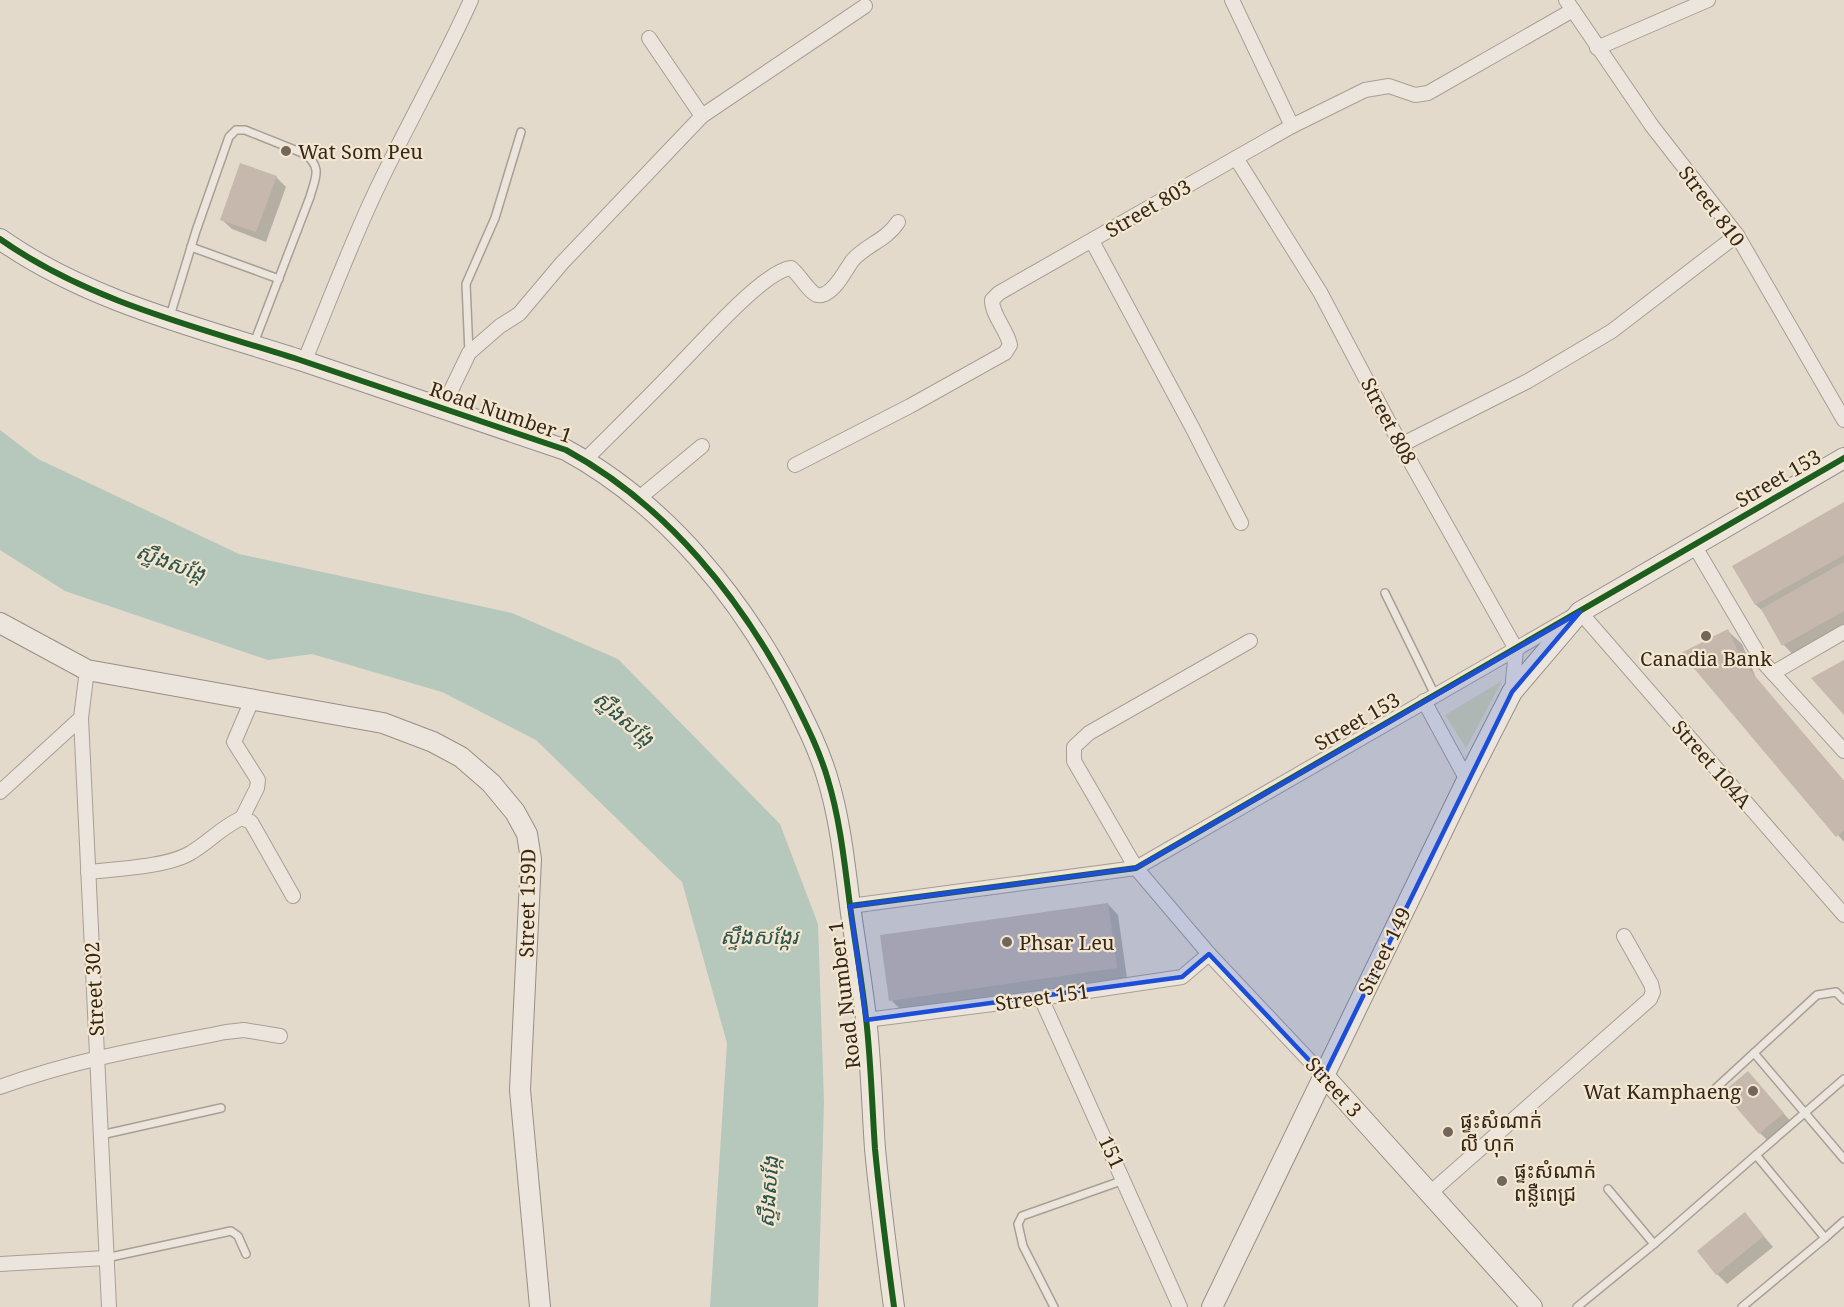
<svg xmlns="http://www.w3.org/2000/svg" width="1844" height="1307" viewBox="0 0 1844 1307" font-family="'Noto Serif','Noto Sans Khmer',serif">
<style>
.green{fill:#d4d1ad}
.water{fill:#b6c7bc}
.shadow{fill:#0003}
.building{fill:#c6b8ac}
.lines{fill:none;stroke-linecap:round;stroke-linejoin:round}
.lane-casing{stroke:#a89f95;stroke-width:10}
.street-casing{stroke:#a89f95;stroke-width:16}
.secondary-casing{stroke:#978f84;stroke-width:22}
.lane{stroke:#ebe5dd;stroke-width:7}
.street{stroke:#ebe5dd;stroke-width:14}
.secondary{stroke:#ebe5dd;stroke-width:20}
.cycleway-casing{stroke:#f4e7d0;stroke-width:10}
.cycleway{stroke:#1b5e20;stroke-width:6}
.marked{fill:#1d4ed8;fill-opacity:0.2;stroke:#1d4ed8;stroke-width:4.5;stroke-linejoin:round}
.poi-dot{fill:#73665a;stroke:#f4e7d0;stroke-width:2}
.labels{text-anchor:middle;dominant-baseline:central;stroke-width:4.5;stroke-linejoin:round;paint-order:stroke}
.poi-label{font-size:20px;fill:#36271d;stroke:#f4e7d0;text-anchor:start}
.street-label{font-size:20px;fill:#36271d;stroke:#f4e7d0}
.water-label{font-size:21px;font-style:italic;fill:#2c5550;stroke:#f4e7d0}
</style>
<rect width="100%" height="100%" fill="#e3dacb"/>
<!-- green -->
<polygon class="green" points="1502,681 1466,748 1445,715"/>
<!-- water -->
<polygon class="water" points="0,430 38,459 239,554 512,613 618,659 780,824 818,924 824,1102 818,1307 710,1307 727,1043 682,882 536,740 442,692 312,654 268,660 65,591 0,550"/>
<!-- shadow -->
<g class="shadow">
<polygon points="276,177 286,187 266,242 232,229 221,219"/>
<polygon points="1844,504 1844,632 1797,659 1784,645 1766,614 1756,605 1734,567"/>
<polygon points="1728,631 1742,644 1756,678 1844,781 1844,842 1683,654"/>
<polygon points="1108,904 1118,915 1127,978 901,1010 891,1000"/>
<polygon points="1748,1073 1793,1124 1770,1143 1760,1133"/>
<polygon points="1745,1214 1773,1247 1727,1284 1717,1274"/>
</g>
<!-- building -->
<g class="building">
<polygon points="240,163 277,176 256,232 220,220"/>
<polygon points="1844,502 1844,555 1755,605 1732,566"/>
<polygon points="1844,562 1844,611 1782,646 1761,609"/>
<polygon points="1728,629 1743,662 1844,781 1844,830 1836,837 1681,653"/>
<polygon points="1844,660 1844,715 1811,678"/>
<polygon points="1108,903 1117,968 889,1001 880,935"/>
<polygon points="1748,1071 1784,1113 1759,1134 1723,1092"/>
<polygon points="1745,1212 1764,1236 1716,1275 1697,1251"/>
</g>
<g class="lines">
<defs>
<g id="lane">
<polyline points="191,247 279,279"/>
<path d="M170 316 196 231 229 137 236 130H245L305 154C323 168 315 178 310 197L254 343"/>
<polyline points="469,353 466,284 495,218 521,132"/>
<polyline points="1385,593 1435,695"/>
<polyline points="1754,1053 1844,1159"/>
<polyline points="1716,1088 1817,995 1836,992 1844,1000"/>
<polyline points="101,1135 221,1108"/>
<polyline points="1756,1155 1844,1079"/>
<polyline points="1608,1189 1654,1244"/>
<polyline points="1825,1238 1844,1221"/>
<polyline points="106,1258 231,1231 238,1236 246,1254"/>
<polyline points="1054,1307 1023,1246 1018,1224 1022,1216 1124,1180"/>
<polyline points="1577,1307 1654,1244 1756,1155 1825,1238 1742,1307"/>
</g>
<g id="street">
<polyline points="1232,0 1292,126"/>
<polyline points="1566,0 1652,126 1737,235 1844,420"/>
<polyline points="649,38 702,116"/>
<polyline points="1597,48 1708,0"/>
<polyline points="1236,158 1320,292 1401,445 1516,649 1512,692"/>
<polyline points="1092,241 1192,427 1241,523"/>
<path d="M304 362C327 307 348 251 373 197 404 130 441 67 471 0"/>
<polyline points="442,409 469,353 500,326 519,314 562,263 702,116 865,6"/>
<polyline points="1401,445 1528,381 1612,331 1737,235"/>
<path d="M585 460C618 427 651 395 683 361 704 340 764 271 791 268 798 273 810 293 817 295 832 298 845 271 852 261 865 245 886 241 898 222"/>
<path d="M795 465 910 406 1005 353 1010 345C1007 329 992 316 992 300L999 293 1292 126 1365 90 1389 86 1415 95 1428 93 1573 10"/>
<polyline points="638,499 702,446"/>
<polyline points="1694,545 1763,662 1844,751"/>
<polyline points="1250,641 1089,733 1074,747 1074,761 1136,868 1209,954 1324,1076"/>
<polyline points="87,670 81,718 109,1307"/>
<polyline points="1773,673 1844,632"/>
<polyline points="1424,701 1467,780"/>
<polyline points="0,792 81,718"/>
<polyline points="242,818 257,788 258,780 234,742 252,700"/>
<path d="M88 872C116 869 169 867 192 852 210 841 223 826 242 818L251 822 293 896"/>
<polyline points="850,906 1136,868 1580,612 1844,915"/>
<polyline points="1041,998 1180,1307"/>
<polyline points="866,1020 1041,998 1182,977 1209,954"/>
<path d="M0 1087C74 1060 149 1047 226 1032L244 1030 280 1036"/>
<polyline points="1430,1193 1650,999 1653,992 1651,984 1624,936"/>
<polyline points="0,1264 106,1258"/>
</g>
<g id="secondary">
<path d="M0 239C89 302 201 328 303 361 391 390 478 421 566 450 667 505 742 599 794 700 807 726 820 752 828 780 841 823 845 869 851 913 856 948 862 983 866 1018 871 1062 872 1105 875 1149 880 1201 887 1255 894 1307"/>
<polyline points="0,623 87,670 383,723 433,742 461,757 491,783 515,812 527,834 531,859 520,1090 540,1307"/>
<polyline points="1324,1076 1532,1307"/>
<polyline points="1212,1307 1467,780 1512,692 1580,612 1844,458"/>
</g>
</defs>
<!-- lane casing -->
<use href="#lane" class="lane-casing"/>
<!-- street casing -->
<use href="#street" class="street-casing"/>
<!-- secondary casing -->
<use href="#secondary" class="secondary-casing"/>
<!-- lane -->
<use href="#lane" class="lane"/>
<!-- street -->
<use href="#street" class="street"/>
<!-- secondary -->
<use href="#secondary" class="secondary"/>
<defs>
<g id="cycleway">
<path d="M0 239C89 302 201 328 303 361 391 390 478 421 566 450 667 505 742 599 794 700 807 726 820 752 828 780 841 823 845 869 851 913 856 948 862 983 866 1018 871 1062 872 1105 875 1149 880 1201 887 1255 894 1307"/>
<polyline points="850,906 1136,868 1844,458"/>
</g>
</defs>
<!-- cycleway casing -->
<use href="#cycleway" class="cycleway-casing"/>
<!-- cycleway -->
<use href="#cycleway" class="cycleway"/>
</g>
<!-- marked area -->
<path class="marked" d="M1580 612 1512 692 1324 1076 1209 954 1182 977 866 1020 850 906 1136 868Z"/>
<!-- markers -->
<g class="poi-dot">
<circle cx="286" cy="151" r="6"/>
<circle cx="1706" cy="636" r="6"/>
<circle cx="1007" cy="942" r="6"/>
<circle cx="1753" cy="1091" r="6"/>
<circle cx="1448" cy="1132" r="6"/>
<circle cx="1502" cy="1181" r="6"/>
</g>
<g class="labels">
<!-- poi labels -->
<g class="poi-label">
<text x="298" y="151">Wat Som Peu</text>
<text x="1706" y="658" text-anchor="middle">Canadia Bank</text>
<text x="1019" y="942">Phsar Leu</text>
<text x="1741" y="1091" text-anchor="end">Wat Kamphaeng</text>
<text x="1460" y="1120">ផ្ទះសំណាក់<tspan x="1460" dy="23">លី ហុក</tspan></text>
<text x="1514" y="1170">ផ្ទះសំណាក់<tspan x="1514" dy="23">ពន្លឺពេជ្រ</tspan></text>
</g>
<!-- street labels -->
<g class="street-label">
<text transform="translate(1712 206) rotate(53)">Street 810</text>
<text transform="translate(1148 208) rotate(-30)">Street 803</text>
<text transform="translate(501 412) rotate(19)">Road Number 1</text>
<text transform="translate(1389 421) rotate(62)">Street 808</text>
<text transform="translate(1778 478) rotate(-30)">Street 153</text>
<text transform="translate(1357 721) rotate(-30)">Street 153</text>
<text transform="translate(1712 764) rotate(49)">Street 104A</text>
<text transform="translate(527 903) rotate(-89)">Street 159D</text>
<text transform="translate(1384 951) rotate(-64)">Street 149</text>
<text transform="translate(94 989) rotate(-93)">Street 302</text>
<text transform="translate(844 995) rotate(-97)">Road Number 1</text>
<text transform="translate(1042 997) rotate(-8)">Street 151</text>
<text transform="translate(1334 1087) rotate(48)">Street 3</text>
<text transform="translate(1112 1152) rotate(65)">151</text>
</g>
<!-- water labels -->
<g class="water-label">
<text transform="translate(171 562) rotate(20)">ស្ទឹងសង្កែ</text>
<text transform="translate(624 718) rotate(41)">ស្ទឹងសង្កែ</text>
<text x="759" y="936">ស្ទឹងសង្កែរ</text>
<text transform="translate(768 1192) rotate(-86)">ស្ទឹងសង្កែ</text>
</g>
</g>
</svg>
